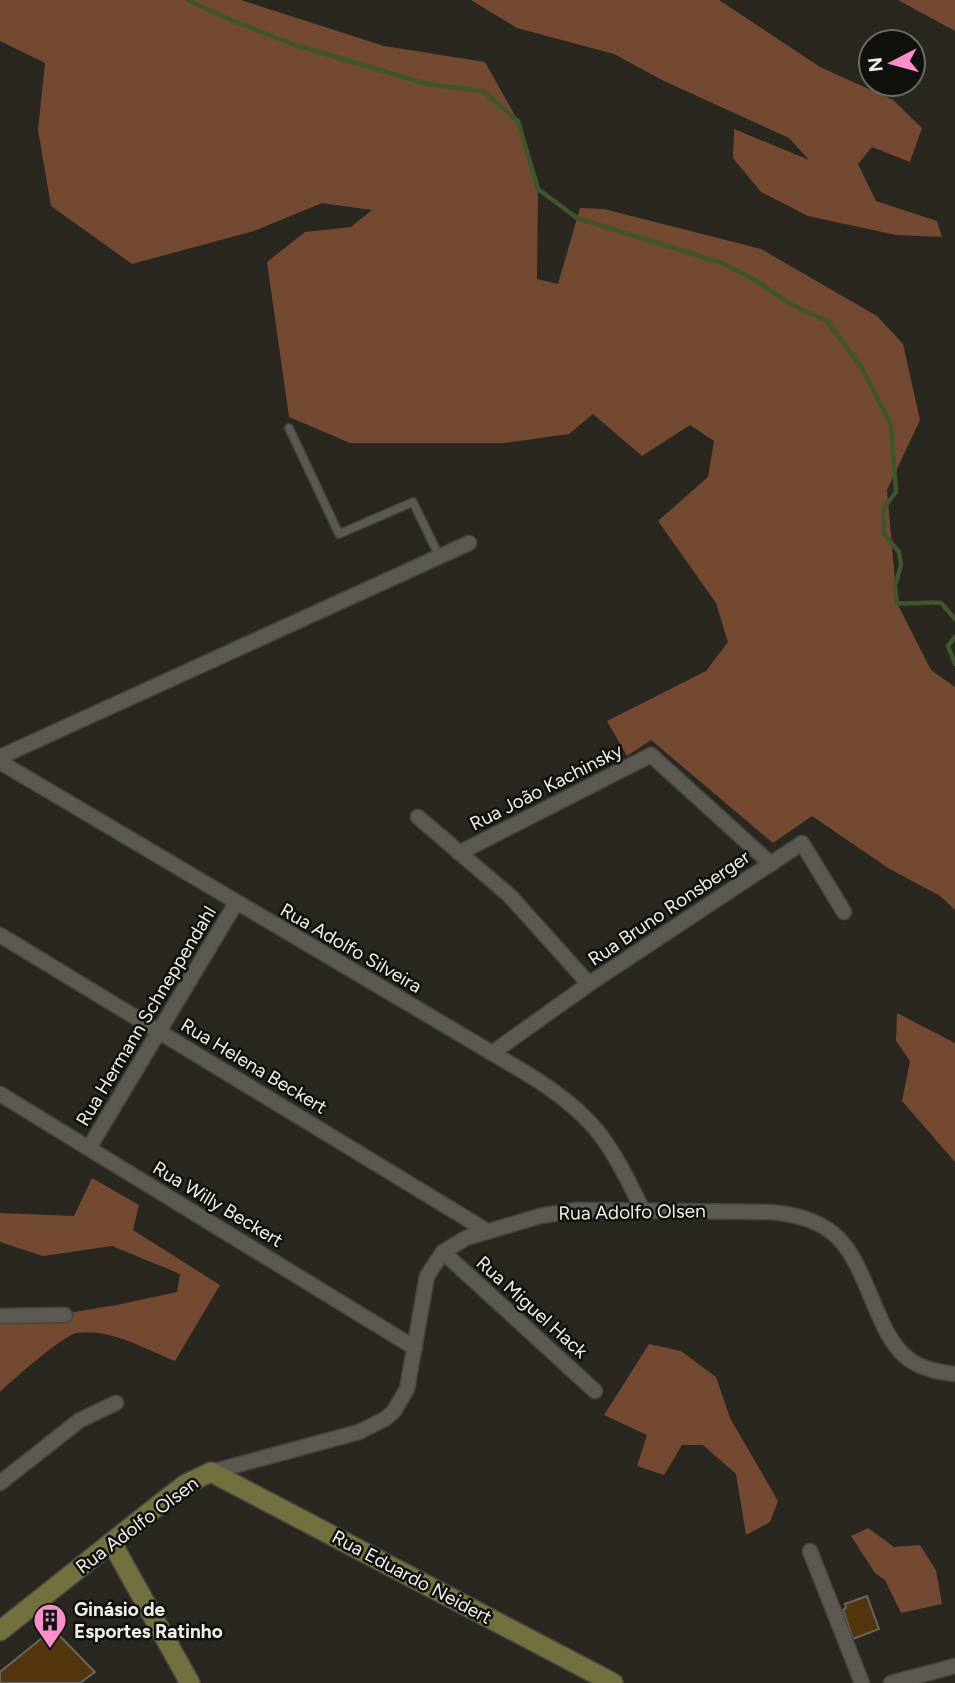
<svg xmlns="http://www.w3.org/2000/svg" width="955" height="1683" viewBox="0 0 955 1683" font-family="Figtree,sans-serif">
<style>
.forest{fill:#744932}
.lines{fill:none;stroke-linecap:round;stroke-linejoin:round}
.stream{stroke:#3f552c;stroke-width:4.5}
.building{fill:#54360e;stroke:#6a655e;stroke-width:2}
.lane-casing{stroke:#474540;stroke-width:10}
.street-casing{stroke:#474540;stroke-width:17}
.secondary-casing{stroke:#474540;stroke-width:22}
.lane{stroke:#5c5952;stroke-width:7}
.street{stroke:#5c5952;stroke-width:14}
.secondary{stroke:#72703f;stroke-width:19}
.labels{text-anchor:middle;dominant-baseline:central;stroke-width:5;stroke-linejoin:round;paint-order:stroke}
.street-label{font-size:19px;fill:#f0eeea;stroke:#11100d}
.poi-label{font-size:19px;font-weight:bold;fill:#f0eeea;stroke:#11100d;text-anchor:start}
</style>
<rect width="100%" height="100%" fill="#292720"/>
<!-- forest -->
<g class="forest">
<polygon points="0,0 241,0 384,46 485,62 518,121 538,189 537,279 558,284 580,208 604,209 761,249 877,316 903,344 920,420 887,490 897,603 931,670 955,687 955,910 940,896 888,868 812,816 773,843 651,740 627,756 607,721 706,671 728,642 716,603 658,521 708,477 714,441 690,425 642,456 593,414 569,434 504,443 350,443 289,417 267,262 305,232 351,227 372,210 322,203 254,231 132,264 51,206 38,130 45,63 0,41"/>
<polygon points="471,0 719,0 820,67 893,100 922,128 910,162 872,147 858,164 876,201 937,221 942,237 896,235 808,216 761,192 733,158 734,129 809,160 789,138 664,81 614,54 517,28"/>
<polygon points="898,0 955,0 955,31"/>
<polygon points="897,1013 955,1043 955,1162 902,1101 910,1061 896,1041"/>
<path d="M92 1178 139 1205 133 1230 220 1285 175 1361C145 1349 110 1328 77 1333 63 1335 13 1380 0 1392V1324L117 1305 177 1292 180 1274 112 1246 43 1256 0 1242V1213L74 1216Z"/>
<polygon points="649,1344 681,1351 716,1377 730,1418 778,1501 770,1522 746,1535 736,1474 703,1445 682,1445 664,1475 637,1466 647,1435 604,1415"/>
<polygon points="868,1528 894,1547 920,1545 936,1570 942,1604 901,1613 885,1580 875,1573 851,1536"/>
</g>
<g class="lines">
<!-- stream -->
<g class="stream">
<path d="M188 0 229 19 292 44 427 84 483 91 518 121 538 189 577 218 722 263 760 283 790 304 827 321 860 365 891 424 896 492 883 509 884 534 899 552 901 565 895 586 897 603C912 605 925 601 941 603L955 619"/>
<polyline points="955,637 948,646 955,664"/>
</g>
</g>
<!-- building -->
<g class="building">
<polygon points="867,1596 879,1629 853,1639 843,1610 846,1608 845,1604"/>
<polygon points="53,1629 95,1672 80,1683 0,1683 0,1672"/>
</g>
<g class="lines">
<defs>
<polyline id="lane" points="289,428 339,534 413,502 439,556"/>
<g id="street">
<polyline points="0,757 469,543"/>
<path d="M0 762 526 1073C593 1114 609 1140 642 1209"/>
<polyline points="418,817 510,896 589,984"/>
<polyline points="459,853 651,755 771,864"/>
<polyline points="0,935 487,1231"/>
<polyline points="492,1053 589,984 802,843 844,912"/>
<polyline points="0,1094 415,1348"/>
<polyline points="89,1148 236,903"/>
<polyline points="443,1252 595,1391"/>
<polyline points="0,1316 65,1315"/>
<path d="M211 1472 359 1432 385 1419 394 1411 407 1389 427 1276 443 1252 466 1238 540 1216 577 1210 770 1212C848 1218 853 1258 881 1320 888 1336 898 1353 913 1362 926 1370 941 1372 955 1374"/>
<polyline points="0,1483 80,1420 116,1403"/>
<polyline points="810,1551 862,1683"/>
<polyline points="891,1683 955,1666"/>
</g>
<g id="secondary">
<polyline points="112,1543 190,1683"/>
<polyline points="0,1631 170,1496 186,1484 211,1472 613,1683"/>
</g>
</defs>
<!-- lane casing -->
<use href="#lane" class="lane-casing"/>
<!-- street casing -->
<use href="#street" class="street-casing"/>
<!-- secondary casing -->
<use href="#secondary" class="secondary-casing"/>
<!-- lane -->
<use href="#lane" class="lane"/>
<!-- street -->
<use href="#street" class="street"/>
<!-- secondary -->
<use href="#secondary" class="secondary"/>
</g>
<!-- icons -->
<defs>
<symbol id="building-pin" viewBox="-11 -11 22 30"><path d="M0 17L-7.5 6A9.5 9.5 0 1 1 7.5 6Z" fill="#f98fca" stroke="#11100d"/><path d="M-4-6H4V6H1V3H-1V6H-4ZM-2.5-4.3h1.7v1.8h-1.7ZM.8-4.3h1.7v1.8H.8ZM-2.5-1h1.7V.8h-1.7ZM.8-1h1.7V.8H.8Z" fill="#111"/></symbol>
</defs>
<g fill-rule="evenodd">
<use href="#building-pin" x="31" y="1601" width="38" height="52"/>
</g>
<g class="labels">
<!-- street labels -->
<g class="street-label">
<text transform="translate(546 787) rotate(-27)">Rua João Kachinsky</text>
<text transform="translate(669 908) rotate(-34)">Rua Bruno Ronsberger</text>
<text transform="translate(351 948) rotate(30)">Rua Adolfo Silveira</text>
<text transform="translate(146 1016) rotate(-59)">Rua Hermann Schneppendahl</text>
<text transform="translate(254 1066) rotate(31)">Rua Helena Beckert</text>
<text transform="translate(218 1204) rotate(31)">Rua Willy Beckert</text>
<text transform="translate(632 1212) rotate(-1)">Rua Adolfo Olsen</text>
<text transform="translate(532 1307) rotate(42)">Rua Miguel Hack</text>
<text transform="translate(137 1525) rotate(-37)">Rua Adolfo Olsen</text>
<text transform="translate(412 1577) rotate(28)">Rua Eduardo Neidert</text>
</g>
<!-- poi labels -->
<g class="poi-label">
<text x="74" y="1609">Ginásio de<tspan x="74" dy="22">Esportes Ratinho</tspan></text>
</g>
</g>
<!-- north arrow -->
<g transform="translate(892 63) rotate(264)"><circle r="33" fill="#11100d" stroke="#6a6965" stroke-width="2"/>
<path d="M0-5L12 26L0 18L-12 26Z" fill="#f98fca"/>
<text y="-10" font-size="19" font-weight="bold" text-anchor="middle" fill="#f0eeea">N</text>
</g>
</svg>
